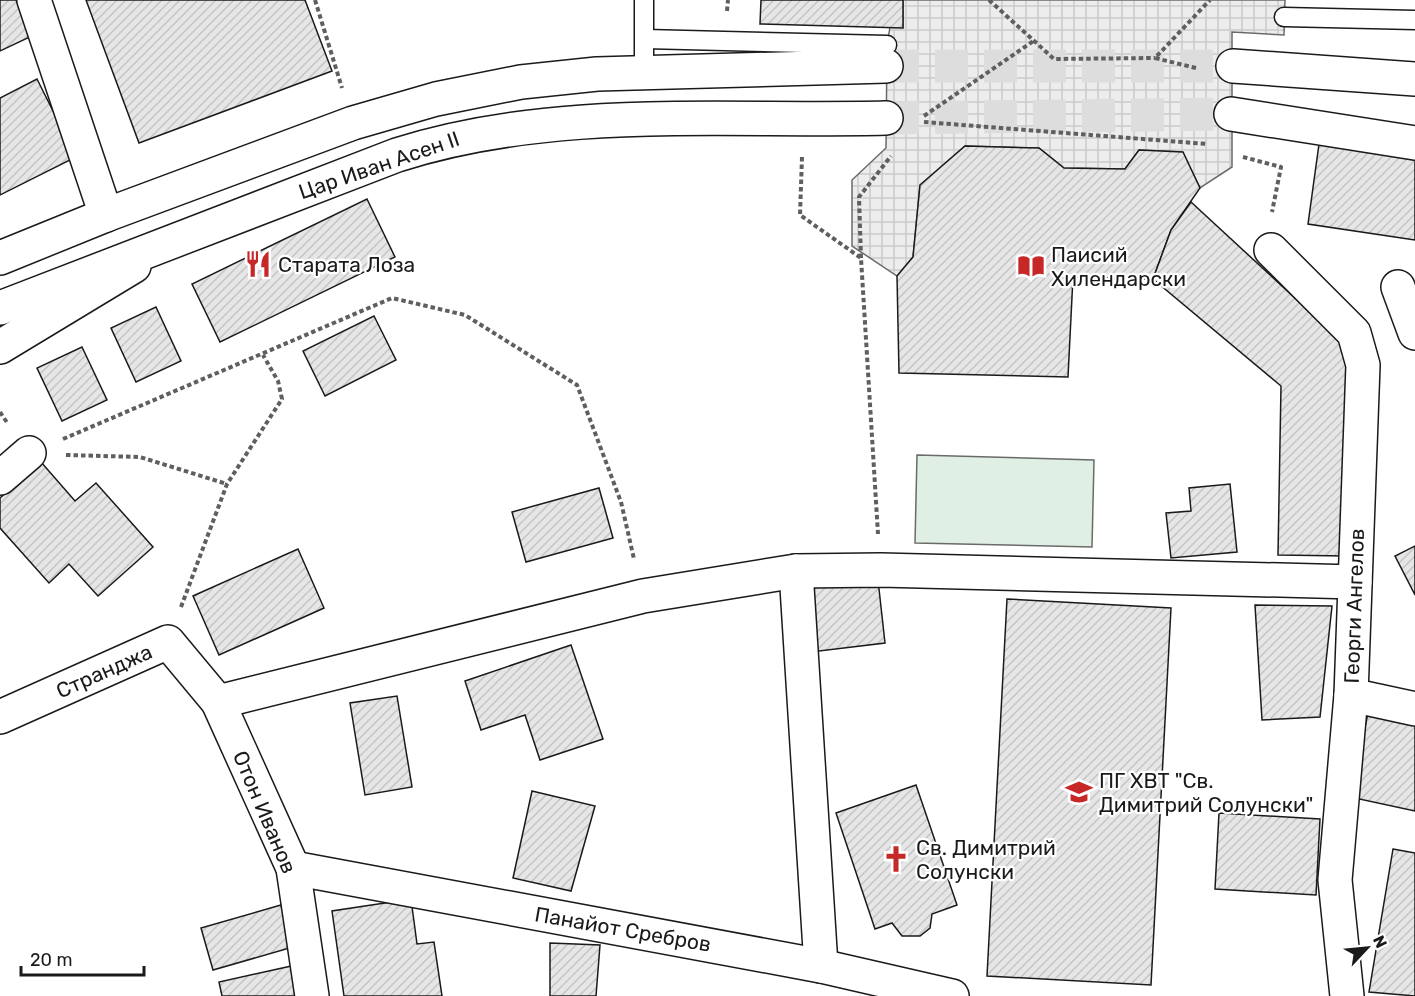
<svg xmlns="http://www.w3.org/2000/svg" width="1415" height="996" viewBox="0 0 1415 996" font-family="Rubik,sans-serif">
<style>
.pitch{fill:#e0efe3;stroke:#6a6a6a;stroke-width:1.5}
.plaza{fill:url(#plaza-grid);stroke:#6a6a6a;stroke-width:1.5}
.building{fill:url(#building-hatch);stroke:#1a1a1a;stroke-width:1.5}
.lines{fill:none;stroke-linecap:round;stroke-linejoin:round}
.secondary-tunnel{stroke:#ddd;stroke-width:33;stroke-dasharray:33 16;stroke-linecap:butt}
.lane-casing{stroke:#1a1a1a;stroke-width:21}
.street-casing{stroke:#1a1a1a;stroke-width:36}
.secondary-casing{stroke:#1a1a1a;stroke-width:36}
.path{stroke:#5f5f5f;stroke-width:4;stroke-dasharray:4.5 3;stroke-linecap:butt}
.lane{stroke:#fff;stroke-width:18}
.street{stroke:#fff;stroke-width:33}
.secondary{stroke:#fff;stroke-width:33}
.labels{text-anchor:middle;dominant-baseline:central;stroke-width:4.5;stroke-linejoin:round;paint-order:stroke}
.street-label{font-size:21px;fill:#1a1a1a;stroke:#fff}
.poi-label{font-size:21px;fill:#1a1a1a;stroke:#fff;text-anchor:start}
</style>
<defs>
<pattern id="plaza-grid" width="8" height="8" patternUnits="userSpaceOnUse" patternTransform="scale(1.5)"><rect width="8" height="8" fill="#ededed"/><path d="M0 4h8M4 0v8" fill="none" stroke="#cbcbcb"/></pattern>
<pattern id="building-hatch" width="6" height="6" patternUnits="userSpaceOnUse" patternTransform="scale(1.5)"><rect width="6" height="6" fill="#e6e6e6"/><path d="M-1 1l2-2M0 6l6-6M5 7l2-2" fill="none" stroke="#c5c5c5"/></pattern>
</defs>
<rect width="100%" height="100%" fill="#fff"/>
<!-- pitch -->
<polygon class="pitch" points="917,455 1094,460 1092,547 915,543"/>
<!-- plaza -->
<polygon class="plaza" points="903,0 1285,0 1284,35 1232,32 1232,167 1200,188 1182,152 1139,150 1125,169 1064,168 1039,148 965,146 920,185 913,257 897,276 852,246 852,180 886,148 887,45 890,27 903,27"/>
<!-- building -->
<g class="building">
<polygon points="0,0 16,0 32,36 0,51"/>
<polygon points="86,0 305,0 332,71 139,143"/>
<polygon points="761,0 903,0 903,28 760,24"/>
<polygon points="37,79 76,157 0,195 0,98"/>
<polygon points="1319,144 1415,158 1415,240 1308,224"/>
<polygon points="965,146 1039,148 1064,168 1125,169 1139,150 1183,152 1200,188 1171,230 1153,279 1073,277 1068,377 899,373 897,276 913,257 920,185"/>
<polygon points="367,199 395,257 220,342 192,284"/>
<polygon points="1191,202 1348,347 1346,556 1278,555 1281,386 1153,279 1171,230"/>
<polygon points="156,307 181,361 136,382 111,328"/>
<polygon points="374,316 396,360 325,396 303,351"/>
<polygon points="82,347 107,400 62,421 37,368"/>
<polygon points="41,462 75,501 96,483 153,547 98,596 69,564 49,583 0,528 0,498"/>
<polygon points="1230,484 1237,552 1171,558 1166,513 1191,511 1189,488"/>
<polygon points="599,488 613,538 526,562 512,512"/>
<polygon points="1415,546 1415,595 1395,556"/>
<polygon points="298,549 324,608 219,655 193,596"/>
<polygon points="878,580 885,643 811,652 804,589"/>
<polygon points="1007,599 1171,608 1151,985 987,976"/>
<polygon points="1255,605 1332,606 1320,717 1262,720"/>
<polygon points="571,645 603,739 540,760 525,715 481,730 465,681"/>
<polygon points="397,696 412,787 365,795 350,703"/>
<polygon points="1368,713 1415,723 1415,811 1350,797"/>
<polygon points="916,785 957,905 932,914 930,928 920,936 902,936 892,923 875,929 836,813"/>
<polygon points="532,791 595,806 571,891 513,878"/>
<polygon points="1219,813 1320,819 1316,895 1215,889"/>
<polygon points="1393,849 1415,853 1415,996 1369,992"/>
<polygon points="411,899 417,944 434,942 442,996 344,996 332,911"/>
<polygon points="281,905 293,947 213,970 201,928"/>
<polygon points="550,943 600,945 596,996 550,996"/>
<polygon points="296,965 302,996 222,996 219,982"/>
</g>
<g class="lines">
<!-- secondary-tunnel -->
<g class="secondary-tunnel">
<polyline points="886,66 1233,66"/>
<polyline points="886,118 1231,114"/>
</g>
<defs>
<g id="lane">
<polyline points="644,0 644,72"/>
<polyline points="1284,17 1415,20"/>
<polyline points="645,39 887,45"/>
</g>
<g id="street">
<polyline points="34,0 106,215"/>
<polyline points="1271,250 1354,333 1363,365 1351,695 1335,880 1347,996"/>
<polyline points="1398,287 1415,333"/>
<polyline points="0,347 134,266"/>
<polyline points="0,478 29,453"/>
<polyline points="796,571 821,966"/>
<polyline points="1351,695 1415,709"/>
<polyline points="218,702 643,596 796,571 881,570 1355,582"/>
<polyline points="0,717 168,642 218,702 293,868 312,996"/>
<polyline points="293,868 821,966 952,996"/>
</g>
<g id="secondary">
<polyline points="1233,66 1415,79"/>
<polyline points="1231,114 1415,143"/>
<polyline points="0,258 106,215 353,123 436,99 521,82 597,74 886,66"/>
<path d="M0 308 397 155C554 105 723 122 886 118"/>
</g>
</defs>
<!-- lane casing -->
<use href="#lane" class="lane-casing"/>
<!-- street casing -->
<use href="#street" class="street-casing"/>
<!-- secondary casing -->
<use href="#secondary" class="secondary-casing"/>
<!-- path -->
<g class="path">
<polyline points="315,0 342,88"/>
<polyline points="989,0 1054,59 1155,58"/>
<polyline points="727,11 728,0"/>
<polyline points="1196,68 1155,58 1210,0"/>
<polyline points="924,116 1035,40"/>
<polyline points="924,122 1207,144"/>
<polyline points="802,157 800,215 861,258 878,534"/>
<polyline points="1243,157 1281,167 1272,212"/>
<polyline points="861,258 859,197 891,156"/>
<polyline points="0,412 8,424"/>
<polyline points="63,439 392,298 465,315 577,385 621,502 634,559"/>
<polyline points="66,455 140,457 227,484"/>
<polyline points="181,607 227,484 282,399 278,381 263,355"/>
</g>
<!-- lane -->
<use href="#lane" class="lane"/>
<!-- street -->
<use href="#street" class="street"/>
<!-- secondary -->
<use href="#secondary" class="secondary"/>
</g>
<!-- icons -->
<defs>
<symbol id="restaurant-bare" viewBox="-9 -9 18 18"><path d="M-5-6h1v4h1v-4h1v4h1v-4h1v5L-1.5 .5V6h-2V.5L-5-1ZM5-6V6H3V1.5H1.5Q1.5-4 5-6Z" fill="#c62828" stroke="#fff" stroke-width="2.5" paint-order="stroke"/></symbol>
<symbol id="library-bare" viewBox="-9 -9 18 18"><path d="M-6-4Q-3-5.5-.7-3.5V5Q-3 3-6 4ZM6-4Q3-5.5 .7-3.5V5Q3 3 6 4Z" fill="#c62828" stroke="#fff" stroke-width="2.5" paint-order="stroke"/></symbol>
<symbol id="school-bare" viewBox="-9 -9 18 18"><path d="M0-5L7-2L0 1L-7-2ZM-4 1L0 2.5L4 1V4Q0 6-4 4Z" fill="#c62828" stroke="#fff" stroke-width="2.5" paint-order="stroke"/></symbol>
<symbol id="church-bare" viewBox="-9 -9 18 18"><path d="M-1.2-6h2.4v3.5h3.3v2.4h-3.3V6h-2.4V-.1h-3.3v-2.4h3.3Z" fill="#c62828" stroke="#fff" stroke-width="2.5" paint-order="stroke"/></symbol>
</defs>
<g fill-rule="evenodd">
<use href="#restaurant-bare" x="239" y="245" width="38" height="38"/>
<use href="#library-bare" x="1012" y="247" width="38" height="38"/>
<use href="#school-bare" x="1060" y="773" width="38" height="38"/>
<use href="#church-bare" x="877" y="840" width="38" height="38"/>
</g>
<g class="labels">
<!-- street labels -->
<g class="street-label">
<text transform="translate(379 165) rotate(-19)">Цар Иван Асен II</text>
<text transform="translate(1354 606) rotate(-88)">Георги Ангелов</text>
<text transform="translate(104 671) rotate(-24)">Странджа</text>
<text transform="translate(265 812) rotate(67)">Отон Иванов</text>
<text transform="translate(623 929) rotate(10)">Панайот Сребров</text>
</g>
<!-- poi labels -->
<g class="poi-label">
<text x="1051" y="254">Паисий<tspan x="1051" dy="24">Хилендарски</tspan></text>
<text x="278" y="264">Старата Лоза</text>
<text x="1099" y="780">ПГ ХВТ "Св.<tspan x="1099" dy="24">Димитрий Солунски"</tspan></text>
<text x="916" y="847">Св. Димитрий<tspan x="916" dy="24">Солунски</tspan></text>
</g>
</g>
<!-- north arrow -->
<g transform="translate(1367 948) rotate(64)" stroke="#ffffff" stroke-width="4.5" paint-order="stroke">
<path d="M0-4.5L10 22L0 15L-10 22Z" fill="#1a1a1a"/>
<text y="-9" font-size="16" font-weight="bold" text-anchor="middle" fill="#1a1a1a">N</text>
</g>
<!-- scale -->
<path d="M21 966v9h123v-9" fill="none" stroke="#1a1a1a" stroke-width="3"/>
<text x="30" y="966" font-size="18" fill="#1a1a1a" stroke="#ffffff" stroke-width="4.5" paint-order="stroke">20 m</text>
</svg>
